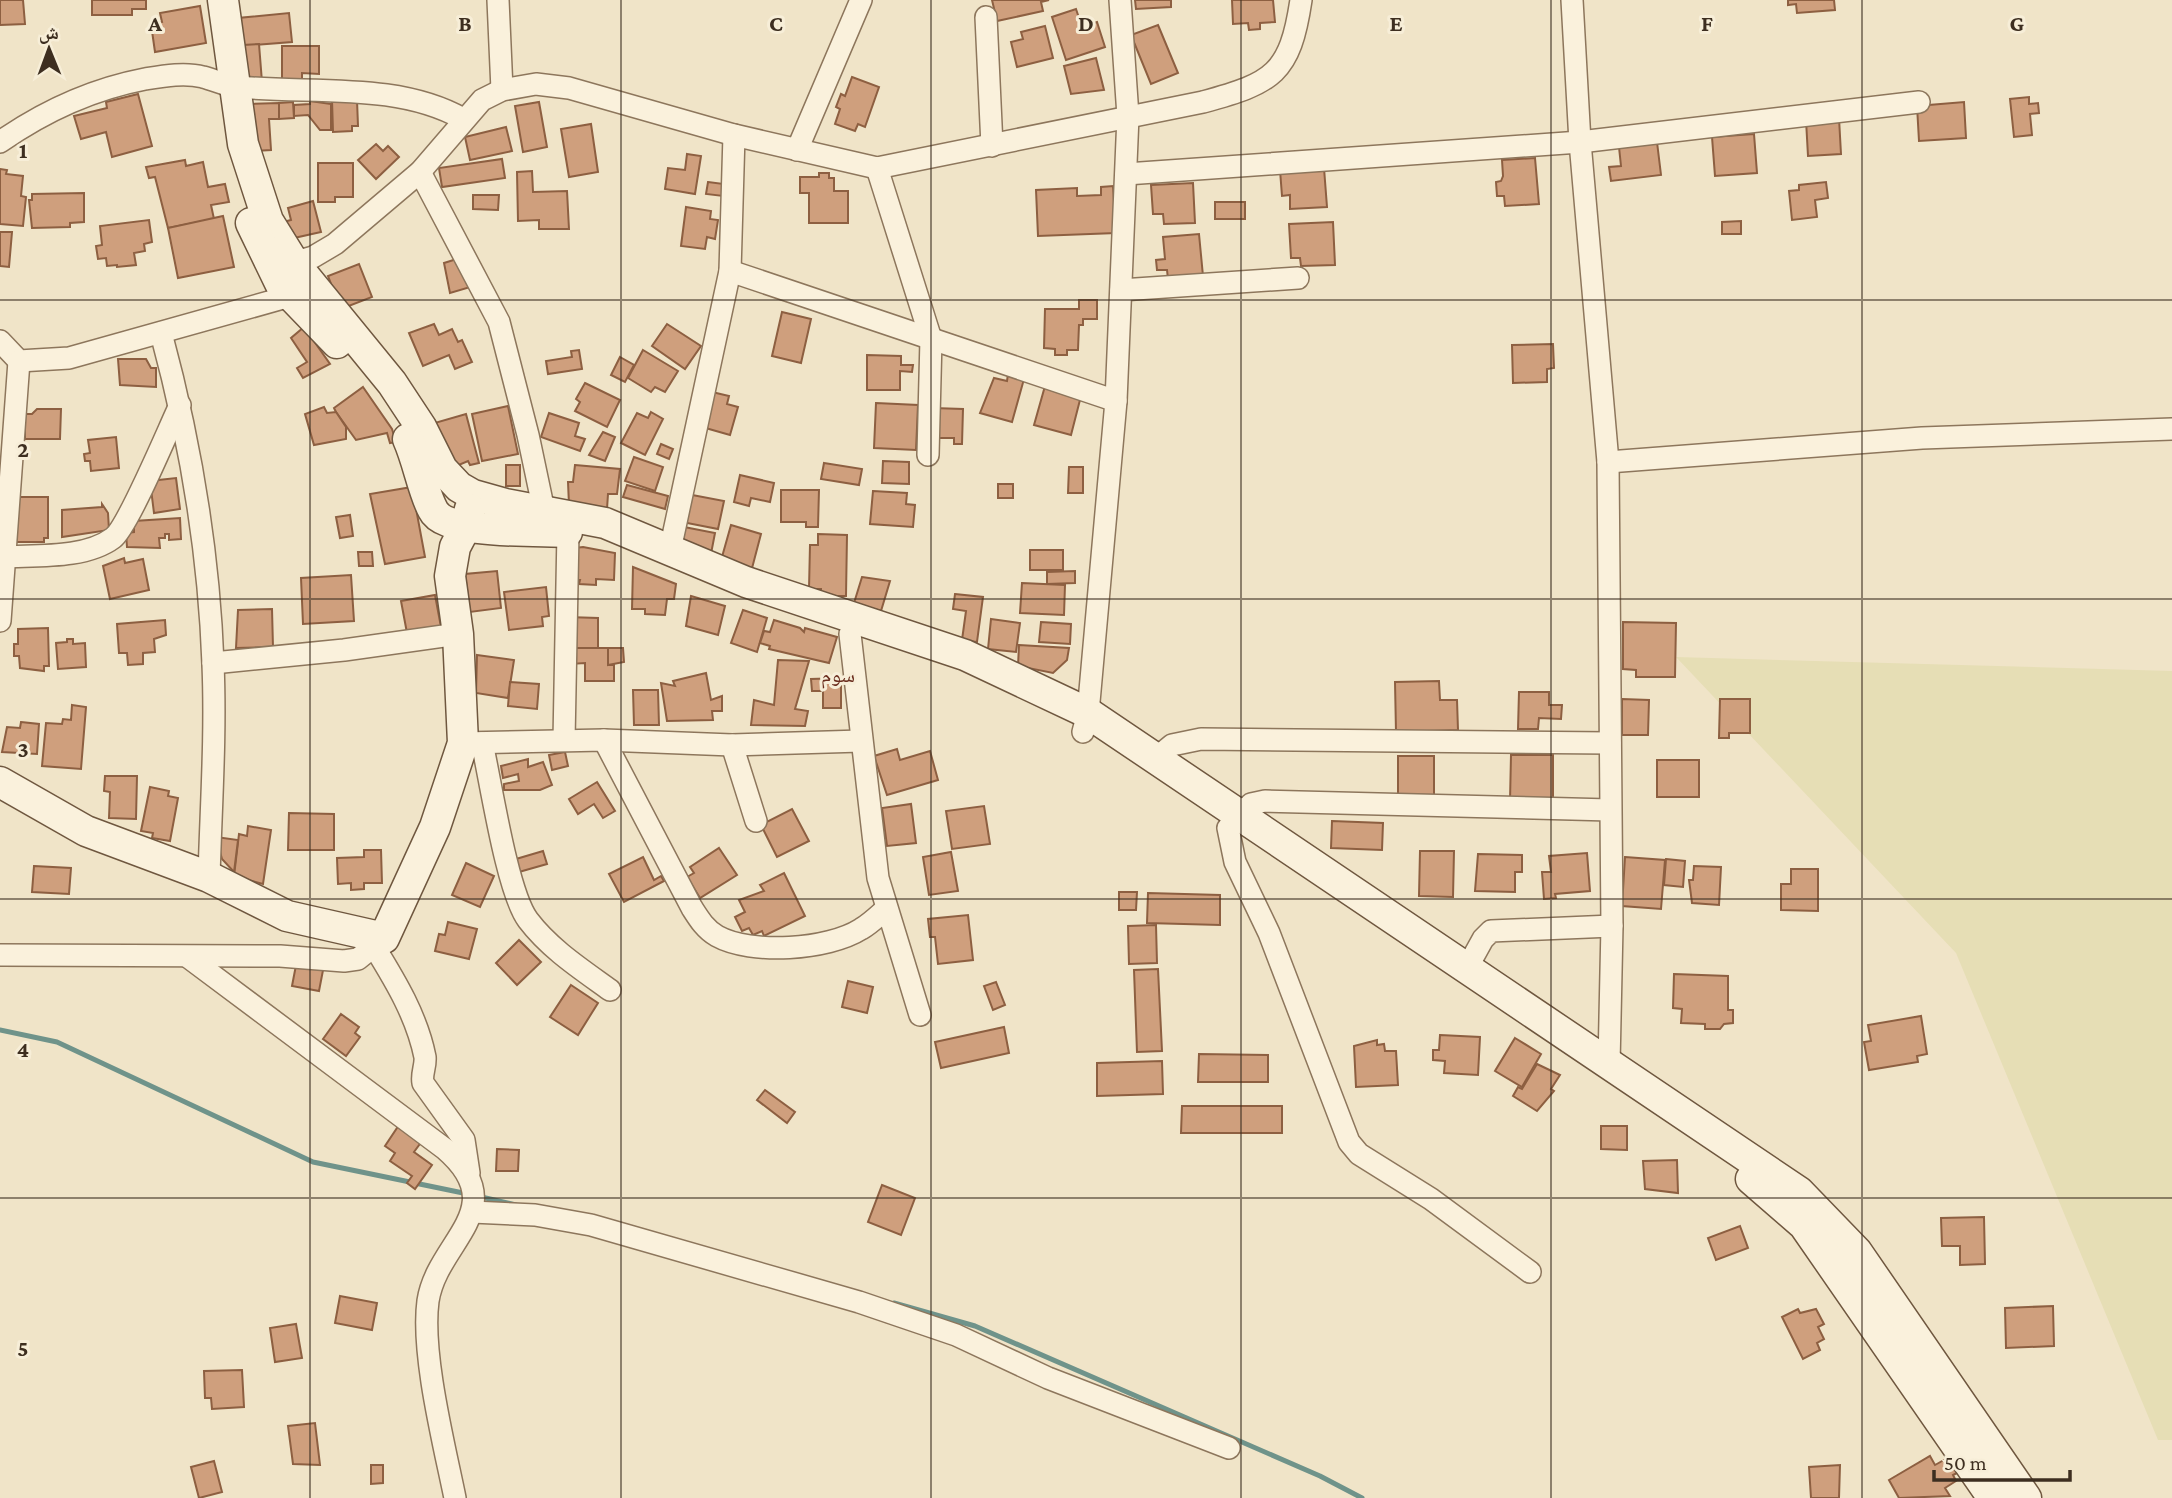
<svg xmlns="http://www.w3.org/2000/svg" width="2172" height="1498" viewBox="0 0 2172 1498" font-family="'Crimson Pro','Noto Naskh Arabic',serif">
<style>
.farmland{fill:#e6deb5}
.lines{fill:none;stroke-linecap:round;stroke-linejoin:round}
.stream{stroke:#6f938a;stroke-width:5}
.building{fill:#cf9f7d;stroke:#8d5f41;stroke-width:2}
.minor-casing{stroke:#8d765c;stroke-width:24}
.secondary-casing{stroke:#6f573f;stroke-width:33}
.minor{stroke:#faf1dc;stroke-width:21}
.secondary{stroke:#faf1dc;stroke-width:30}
.grid{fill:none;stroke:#3d2e20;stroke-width:2;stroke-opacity:0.55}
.labels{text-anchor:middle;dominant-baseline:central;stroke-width:6;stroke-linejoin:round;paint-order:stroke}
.quarter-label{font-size:21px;fill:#6b2e1e;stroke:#f7eed8}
.grid-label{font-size:23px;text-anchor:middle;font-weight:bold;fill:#3d2e20;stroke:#f7eed8;stroke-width:6;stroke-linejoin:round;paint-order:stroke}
</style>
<rect width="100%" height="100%" fill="#f0e4c8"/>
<!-- farmland -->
<polygon class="farmland" points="1676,657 2172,671 2172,1440 2158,1440 1956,953"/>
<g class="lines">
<!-- stream -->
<g class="stream">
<polyline points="0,1030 57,1042 313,1162 468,1194"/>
<polyline points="477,1196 516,1205"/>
<polyline points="894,1303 975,1326 1320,1476 1362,1498"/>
</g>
</g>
<!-- building -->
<g class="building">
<polygon points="0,0 23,0 25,24 0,25"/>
<polygon points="92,0 146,0 146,9 132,9 132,15 92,15"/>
<polygon points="992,0 1049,0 1041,2 1043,11 997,21"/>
<polygon points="1135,0 1171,0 1171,7 1136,9"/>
<polygon points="1232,0 1273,0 1275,22 1260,23 1260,29 1249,30 1248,23 1233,24"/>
<polygon points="1788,0 1834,0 1835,10 1797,13 1796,4 1788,5"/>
<polygon points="200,6 206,43 155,52 151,24 162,22 160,13"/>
<polygon points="1076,9 1082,27 1097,22 1105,47 1066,60 1052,17"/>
<polygon points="289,13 292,42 240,46 238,18"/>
<polygon points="1158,25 1178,73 1151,84 1131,35"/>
<polygon points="1045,26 1053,58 1017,67 1011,42 1023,39 1021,32"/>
<polygon points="259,44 262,82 246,83 243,45"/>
<polygon points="282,46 319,46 319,74 302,73 302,82 282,82"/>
<polygon points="1096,58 1104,90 1071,94 1064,66"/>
<polygon points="852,77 879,87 865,127 858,124 855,131 835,124 840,109 836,107 841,94 845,96"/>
<polygon points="138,94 152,146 112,157 106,132 81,139 74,116 107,108 106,102"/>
<polygon points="2029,97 2029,104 2038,103 2039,113 2030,114 2032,135 2014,137 2010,99"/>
<polygon points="332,100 357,100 358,126 352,126 352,131 333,132"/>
<polygon points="310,101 331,104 331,130 320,130 308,115 294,116 294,105 310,104"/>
<polygon points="293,102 294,118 279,119 279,103"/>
<polygon points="539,102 547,147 523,152 515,106"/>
<polygon points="1964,102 1966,138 1919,141 1917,106"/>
<polygon points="279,103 279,119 269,119 271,150 253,151 250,104"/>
<polygon points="1839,118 1841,154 1808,156 1806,120"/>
<polygon points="591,124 598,172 569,177 561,129"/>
<polygon points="506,127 512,151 470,160 465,137"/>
<polygon points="1754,134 1757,173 1715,176 1712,137"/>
<polygon points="1657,142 1661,175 1611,181 1609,167 1621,166 1619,147"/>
<polygon points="376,144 383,151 388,146 399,157 376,179 358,160"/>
<polygon points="687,154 701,156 695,194 665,189 668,168 685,170"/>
<polygon points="1535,158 1539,204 1505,206 1504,196 1497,196 1496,182 1501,181 1503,176 1502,160"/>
<polygon points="502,159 505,178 442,187 439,168"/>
<polygon points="185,160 186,166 203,162 208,187 225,184 229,202 211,205 214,219 168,228 155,177 149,178 146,167"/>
<polygon points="318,163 353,163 353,197 335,197 335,202 318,202"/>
<polygon points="1324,168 1327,207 1290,209 1290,195 1282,196 1280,170"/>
<polygon points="0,169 7,170 6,174 23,176 21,196 26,197 23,226 0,224"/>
<polygon points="532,171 533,192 567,191 569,229 539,229 539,220 518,221 517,172"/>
<polygon points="819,173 829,173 829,178 834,178 834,191 848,191 848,223 809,223 809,193 800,193 800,177 819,177"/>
<polygon points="708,182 724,184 723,196 706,194"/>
<polygon points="1826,182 1828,198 1815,200 1817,217 1792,220 1789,191 1799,190 1799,185"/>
<polygon points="1193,183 1195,223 1164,224 1163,214 1153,214 1151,185"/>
<polygon points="1113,186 1116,233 1038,236 1036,190 1077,188 1077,196 1101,195 1101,187"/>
<polygon points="84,193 84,222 70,223 70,227 32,228 29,200 32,200 32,194"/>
<polygon points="473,195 499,195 498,210 473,209"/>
<polygon points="313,201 321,232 294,238 292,231 282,233 279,223 291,220 288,208"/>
<rect x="1215" y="202" width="30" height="17"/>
<polygon points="686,207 711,211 710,219 718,220 715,239 707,237 705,249 681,246"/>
<polygon points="223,216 234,267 178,278 168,228"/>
<polygon points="149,220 152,242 144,244 145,251 134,253 136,265 117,267 117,265 107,266 106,258 98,259 96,246 102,245 100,226"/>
<polygon points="1741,221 1741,234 1722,234 1722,222"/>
<polygon points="1333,222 1335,265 1301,266 1300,258 1291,258 1289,224"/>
<polygon points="0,232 12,232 9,267 0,266"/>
<polygon points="1199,234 1203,276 1168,279 1167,270 1157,270 1156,260 1165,259 1163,237"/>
<polygon points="460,258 474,286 450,293 444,263"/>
<polygon points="359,264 372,297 341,309 328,276"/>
<polygon points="1079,300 1097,300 1097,319 1083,319 1083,325 1079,325 1078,350 1067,350 1067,355 1055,355 1055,349 1044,348 1045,309 1079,309"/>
<polygon points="782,312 811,319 801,363 772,356"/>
<polygon points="434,324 439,335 452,329 458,342 462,340 472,362 455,369 449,355 423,366 409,333"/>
<polygon points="667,324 701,346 685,369 652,346"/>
<polygon points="304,327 330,364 303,378 297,368 307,362 291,338"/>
<polygon points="1553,344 1554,368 1547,369 1547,382 1513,383 1512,345"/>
<polygon points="579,350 582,369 548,374 546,361 572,357 571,351"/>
<polygon points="643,350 678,371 665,392 655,387 651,392 628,378"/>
<polygon points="867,355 901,356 901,365 913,365 912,372 900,371 900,390 867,390"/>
<polygon points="620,357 634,365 625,382 611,375"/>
<polygon points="118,359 146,359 151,368 156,368 156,387 120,385"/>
<polygon points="1008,374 1024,379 1012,422 980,413 994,378 1007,381"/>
<polygon points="585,383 620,400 607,427 575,411 580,402 576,399"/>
<polygon points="1045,386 1081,396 1071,435 1034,425"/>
<polygon points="363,387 392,429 396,442 390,443 387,433 356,440 336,412 334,408"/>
<polygon points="712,392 729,396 727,404 738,407 730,435 702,427"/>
<polygon points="876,403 918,405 916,450 874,448"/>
<polygon points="508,406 518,454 482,461 472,414"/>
<polygon points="324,407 327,413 336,412 346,427 346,439 314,445 305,414"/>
<polygon points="933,408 963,409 962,444 954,444 954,438 932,438"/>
<polygon points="37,409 61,409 60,439 25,439 25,414 32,414"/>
<polygon points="651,412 663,419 645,455 621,443 637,413 648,418"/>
<polygon points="549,413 579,423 575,436 585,439 580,451 541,437"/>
<polygon points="466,414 479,463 470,465 468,461 454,467 431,424"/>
<polygon points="603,432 615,437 605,461 589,455"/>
<polygon points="116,437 119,468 91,471 90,461 85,461 84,454 90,453 88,440"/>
<polygon points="661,444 673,449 669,459 657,454"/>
<polygon points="634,457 663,467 655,491 625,481"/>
<polygon points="883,461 909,462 909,484 882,483"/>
<polygon points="824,463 862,469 859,485 821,479"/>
<rect x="506" y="465" width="14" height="21"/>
<polygon points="575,465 620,469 617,494 608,494 607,509 569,505 568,482 573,482"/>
<polygon points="1069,467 1083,467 1083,493 1068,493"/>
<polygon points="740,475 774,483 770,502 751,498 749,506 734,502"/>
<polygon points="176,478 180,509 154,513 150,481"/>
<rect x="998" y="484" width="15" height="14"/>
<polygon points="627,485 668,496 665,509 623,497"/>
<polygon points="412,487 425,557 385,564 370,494"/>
<polygon points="781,490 819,490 818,527 806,527 806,522 781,522"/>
<polygon points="873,491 907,493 906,504 915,505 913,527 870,524"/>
<polygon points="687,494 724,501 718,529 682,522"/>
<polygon points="11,497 48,497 48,538 44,538 44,542 11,542"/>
<polygon points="102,504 108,513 109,530 62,537 62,510 102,507"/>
<polygon points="350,515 353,536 340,538 336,517"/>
<polygon points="180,518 181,539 169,540 169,534 165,534 165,538 159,538 160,548 127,547 126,533 134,532 134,521"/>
<polygon points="731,525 761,534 751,572 720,564"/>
<polygon points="679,526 715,533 710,559 675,547"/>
<polygon points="818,534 847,535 846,596 821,596 821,589 809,589 810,545 818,545"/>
<polygon points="583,547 615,553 614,580 596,579 596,585 579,584 580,580 572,580 575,548"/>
<rect x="1030" y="550" width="33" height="20"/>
<polygon points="358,552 372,552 373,566 359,566"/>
<polygon points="124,558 125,563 143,559 149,590 110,599 103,566"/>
<polygon points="633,567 676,584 674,599 667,599 665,615 645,614 645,609 632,609"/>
<polygon points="497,571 501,608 470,612 465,574"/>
<polygon points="1075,571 1075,583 1047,584 1047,572"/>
<polygon points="351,575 354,621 303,624 301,578"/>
<polygon points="862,577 890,581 881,611 854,603"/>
<polygon points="1022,583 1065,585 1064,615 1020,613"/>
<polygon points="546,587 549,616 542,617 543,626 509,630 504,592"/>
<polygon points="955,594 983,597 977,642 962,640 966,611 953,609"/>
<polygon points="435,595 441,627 407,633 401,601"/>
<polygon points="691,596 725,606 718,635 686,626"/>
<polygon points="272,609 273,647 236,648 238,610"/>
<polygon points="743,610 767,618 757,652 731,643"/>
<polygon points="567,617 598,618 598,648 567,648"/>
<polygon points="991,619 1020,623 1016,652 988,649"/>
<polygon points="165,620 166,635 154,639 155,652 143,653 143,664 128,665 127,653 119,653 117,624"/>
<polygon points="774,620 800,628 804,632 805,628 837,637 829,663 769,649 770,646 760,643 764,631 770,632"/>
<polygon points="1041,622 1071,624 1070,644 1039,642"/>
<polygon points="1623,622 1676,623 1675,677 1636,677 1636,670 1623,669"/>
<polygon points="48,628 49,666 44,666 44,671 20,668 19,656 14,656 14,644 18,644 18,629"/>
<polygon points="67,639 73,639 73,644 85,643 86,667 58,669 56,643 67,642"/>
<polygon points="1019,645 1069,648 1067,660 1053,673 1018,666"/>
<polygon points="570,648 608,648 608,665 614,665 614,681 585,681 585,663 570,664"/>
<polygon points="608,648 623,648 624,662 608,665"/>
<polygon points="477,655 514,660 508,698 476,693"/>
<polygon points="778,660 809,661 795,709 808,711 805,726 751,725 754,700 774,705"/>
<polygon points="706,673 711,700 722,696 722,711 712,711 713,720 667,721 661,683 675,686 673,681"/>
<polygon points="841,678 841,708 823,708 823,691 812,691 811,679"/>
<polygon points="1439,681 1440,700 1457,700 1458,730 1396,732 1395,682"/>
<polygon points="510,682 539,684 537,709 508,706"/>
<polygon points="633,690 658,690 659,725 634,725"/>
<polygon points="1519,692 1549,692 1549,705 1562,705 1561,719 1539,718 1538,729 1518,729"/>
<polygon points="1622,699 1649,700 1648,735 1622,735"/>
<polygon points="1720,699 1750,699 1750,733 1729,733 1729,738 1719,738"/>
<polygon points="72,705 86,707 81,769 42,766 46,723 62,724 63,719 71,720"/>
<polygon points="21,722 39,724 37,754 2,752 7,727 20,728"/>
<polygon points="897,749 900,760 930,751 938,780 887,795 874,756"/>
<polygon points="565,752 568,766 552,770 549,755"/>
<polygon points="1511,755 1553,755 1553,801 1510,801"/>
<rect x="1398" y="756" width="36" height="41"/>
<polygon points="528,759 528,767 543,762 552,785 540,790 504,790 504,784 519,781 518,774 503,778 501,766"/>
<rect x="1657" y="760" width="42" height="37"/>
<polygon points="105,776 137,776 136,819 109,818 110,792 104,791"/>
<polygon points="597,782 615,811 603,818 594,804 578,814 569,799"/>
<polygon points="150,787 169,791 168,796 178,798 170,841 152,838 153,833 141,831"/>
<polygon points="911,804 916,843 887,846 882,808"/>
<polygon points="984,806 990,844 952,849 946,811"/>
<polygon points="792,809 809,841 777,857 761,825"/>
<polygon points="289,813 334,814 334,850 288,850"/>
<polygon points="1332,821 1383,823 1382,850 1331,848"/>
<polygon points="248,826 271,830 263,884 234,876 239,834 247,836"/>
<polygon points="216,837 238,840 234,872 222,859"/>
<polygon points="719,848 737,875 700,898 687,877 694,873 690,867"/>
<polygon points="364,850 381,850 382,883 364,883 364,889 351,890 351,883 338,884 337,858 364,857"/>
<polygon points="543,851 547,864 519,872 516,859"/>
<polygon points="1420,851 1454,851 1453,897 1419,896"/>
<polygon points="951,852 958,891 929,895 923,857"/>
<polygon points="1587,853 1590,891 1555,894 1556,898 1544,899 1542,872 1551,872 1549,856"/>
<polygon points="1478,854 1522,855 1522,872 1515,872 1515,892 1475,891"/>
<polygon points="643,857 654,880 661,876 664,881 624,902 609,874"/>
<polygon points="1625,857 1665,860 1661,909 1622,906"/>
<polygon points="1666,859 1685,861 1683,887 1664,885"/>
<polygon points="466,863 494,876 480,907 452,895"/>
<polygon points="34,866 71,868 69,894 32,892"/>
<polygon points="1694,866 1721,867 1719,905 1692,903 1689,880 1693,880"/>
<polygon points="1791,869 1818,869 1818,911 1781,910 1781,884 1791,884"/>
<polygon points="784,873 805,916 764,936 762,931 753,935 749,928 742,931 735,917 745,912 739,900 764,891 760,885"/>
<polygon points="1119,892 1137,892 1136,910 1119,910"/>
<polygon points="1148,893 1220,895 1220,925 1147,923"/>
<polygon points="968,915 973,960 938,964 935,937 930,937 928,919"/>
<polygon points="448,922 477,929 469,959 435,951 439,934 445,935"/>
<polygon points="1156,925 1157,963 1129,964 1128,926"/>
<polygon points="519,940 541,962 517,985 496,963"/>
<polygon points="297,960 324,965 319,991 292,986"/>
<polygon points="1158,969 1162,1051 1137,1052 1134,970"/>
<polygon points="1674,974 1728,976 1728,1010 1733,1010 1733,1023 1724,1024 1720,1029 1705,1029 1705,1024 1681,1023 1682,1009 1673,1008"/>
<polygon points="848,981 873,987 867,1013 842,1007"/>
<polygon points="996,982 1005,1005 993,1010 984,986"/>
<polygon points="571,985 598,1003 578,1035 550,1017"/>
<polygon points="341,1014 359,1027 355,1033 360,1037 346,1056 323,1039"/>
<polygon points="1921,1016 1927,1054 1917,1056 1918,1062 1869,1070 1864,1042 1871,1041 1868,1025"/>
<polygon points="1004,1027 1009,1053 941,1068 935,1042"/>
<polygon points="1440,1035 1480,1037 1478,1075 1444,1073 1445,1061 1433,1060 1433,1050 1439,1050"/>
<polygon points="1515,1038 1541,1054 1522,1087 1495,1071"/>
<polygon points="1377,1040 1377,1045 1384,1044 1385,1051 1396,1051 1398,1085 1356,1087 1354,1046"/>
<polygon points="1199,1054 1268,1055 1268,1082 1198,1082"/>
<polygon points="1162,1061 1163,1094 1097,1096 1097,1063"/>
<polygon points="1537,1064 1560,1075 1551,1089 1554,1091 1537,1111 1513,1096 1518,1087 1522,1089"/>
<polygon points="765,1090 795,1112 787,1123 757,1100"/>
<polygon points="1182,1106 1282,1106 1282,1133 1181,1133"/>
<polygon points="399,1125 422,1141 414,1152 432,1165 415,1189 407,1183 412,1176 390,1161 395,1153 385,1146"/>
<polygon points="1601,1126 1627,1126 1627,1150 1601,1149"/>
<polygon points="497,1149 519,1150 518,1171 496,1171"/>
<polygon points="1677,1160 1678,1193 1645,1189 1643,1161"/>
<polygon points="882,1185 915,1198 901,1235 868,1222"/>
<polygon points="1984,1217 1985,1264 1960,1265 1960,1246 1942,1246 1941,1218"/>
<polygon points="1740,1226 1748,1248 1716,1260 1708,1238"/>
<polygon points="340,1296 377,1303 372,1330 335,1323"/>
<polygon points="2053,1306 2054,1346 2006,1348 2005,1308"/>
<polygon points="1798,1309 1800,1313 1816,1309 1824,1324 1818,1327 1824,1339 1817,1343 1820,1350 1803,1359 1782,1317"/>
<polygon points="296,1324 302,1358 275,1362 270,1328"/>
<polygon points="242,1370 244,1407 212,1409 211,1398 205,1398 204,1371"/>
<polygon points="315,1423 320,1465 293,1464 288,1426"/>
<polygon points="1930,1456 1935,1465 1944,1460 1949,1467 1954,1464 1959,1472 1953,1475 1956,1481 1945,1488 1950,1496 1899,1498 1889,1480"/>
<polygon points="214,1461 222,1492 199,1498 191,1467"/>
<polygon points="371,1465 383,1465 383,1483 371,1484"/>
<polygon points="1840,1465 1839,1498 1811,1498 1809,1467"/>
</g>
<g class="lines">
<defs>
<g id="minor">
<polyline points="498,0 502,90"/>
<polyline points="1572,0 1580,142 1608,462 1612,926 1609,1064"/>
<polyline points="986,17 992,146"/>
<path d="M0 142C43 112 93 89 145 79 163 76 185 72 203 77 215 80 226 86 239 87 312 94 398 82 463 119"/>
<polyline points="797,150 861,0"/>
<polyline points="877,168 931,339 928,455"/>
<polyline points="420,172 499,322 528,435 544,511"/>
<polyline points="1126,174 1580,142 1919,102"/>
<path d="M284 265 313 257 335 244 420 172 482 100 502 90 536 84 569 88 734 135 877 168 1203 102C1273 83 1290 74 1301 0"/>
<polyline points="730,271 1116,401"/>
<polyline points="1121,290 1298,278"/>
<path d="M161 333C190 440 209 553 213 664 216 735 211 806 209 877"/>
<polyline points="0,341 19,361 69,358 301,293"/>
<polyline points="1608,462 1922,438 2172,429"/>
<polyline points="670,550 730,271 734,135"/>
<path d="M3 557C36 555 85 559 113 538 128 527 169 428 180 405"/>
<polyline points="0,621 19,361"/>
<polyline points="850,634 878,878 920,1015"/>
<polyline points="213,663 344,650 458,634"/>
<polyline points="1083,732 1088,713 1116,401 1128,116 1120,0"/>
<polyline points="564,740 568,532"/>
<path d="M604 740 692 908C699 919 705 929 717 936 751 955 828 950 861 929 870 924 878 916 886 909"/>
<polyline points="463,743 604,740 732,745 861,741"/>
<path d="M482 743C491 783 507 892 528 920 550 949 581 969 610 990"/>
<polyline points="732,745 756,821"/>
<polyline points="1155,759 1172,745 1201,739 1610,743"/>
<path d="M375 948C396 982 417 1017 425 1057 426 1066 421 1074 423 1083L464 1140 469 1173"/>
<polyline points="0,955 280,956 344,961 358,959 384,938"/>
<path d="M188 957 445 1149C514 1209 437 1241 428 1301 421 1353 444 1444 455 1498"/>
<polyline points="1467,968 1483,939 1491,931 1612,926"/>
<polyline points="472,1212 535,1215 591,1225 859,1302 956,1335 1048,1378 1229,1448"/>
<polyline points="1530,1272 1431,1199 1359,1154 1349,1142 1269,933 1235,862 1228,828 1251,804 1265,801 1610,810"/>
</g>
<g id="secondary">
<polyline points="223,0 243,144 268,221 294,263 392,383 421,427 442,469 459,487 473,495 505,504 605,523 746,582 965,655 1088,713 1799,1192 1857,1252 2026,1498"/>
<polyline points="251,223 281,285 337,343"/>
<path d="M408 439C418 461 423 492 433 510 445 535 539 530 567 532"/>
<polyline points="0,782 86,831 209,877 287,916 384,938 435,827 463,743 458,634 450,576 455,547 465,528 470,509"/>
<polyline points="1751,1179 1804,1225 1993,1498"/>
</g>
</defs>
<!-- minor casing -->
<use href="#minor" class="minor-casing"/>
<!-- secondary casing -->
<use href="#secondary" class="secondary-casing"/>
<!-- minor -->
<use href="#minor" class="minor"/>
<!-- secondary -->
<use href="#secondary" class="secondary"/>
</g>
<!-- grid -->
<path class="grid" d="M310 0V1498M621 0V1498M931 0V1498M1241 0V1498M1551 0V1498M1862 0V1498M0 300H2172M0 599H2172M0 899H2172M0 1198H2172"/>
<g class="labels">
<!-- quarter labels -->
<g class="quarter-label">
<text x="838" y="675">سوم</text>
</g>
</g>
<g class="grid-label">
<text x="155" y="31">A</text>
<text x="465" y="31">B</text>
<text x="776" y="31">C</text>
<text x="1086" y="31">D</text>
<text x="1396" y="31">E</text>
<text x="1707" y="31">F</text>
<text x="2017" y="31">G</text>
<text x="23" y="158">1</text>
<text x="23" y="457">2</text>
<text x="23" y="757">3</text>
<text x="23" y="1057">4</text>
<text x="23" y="1356">5</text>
</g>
<!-- north arrow -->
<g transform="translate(49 49) rotate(359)" stroke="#f7eed8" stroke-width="5" paint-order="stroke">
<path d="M0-5L12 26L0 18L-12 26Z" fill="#3d2e20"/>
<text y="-10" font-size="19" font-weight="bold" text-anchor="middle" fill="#3d2e20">ش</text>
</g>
<!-- scale -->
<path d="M1934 1470v10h136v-10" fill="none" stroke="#3d2e20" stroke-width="3.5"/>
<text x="1944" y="1470" font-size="21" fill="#3d2e20" stroke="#f7eed8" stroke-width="5" paint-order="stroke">50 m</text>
</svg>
